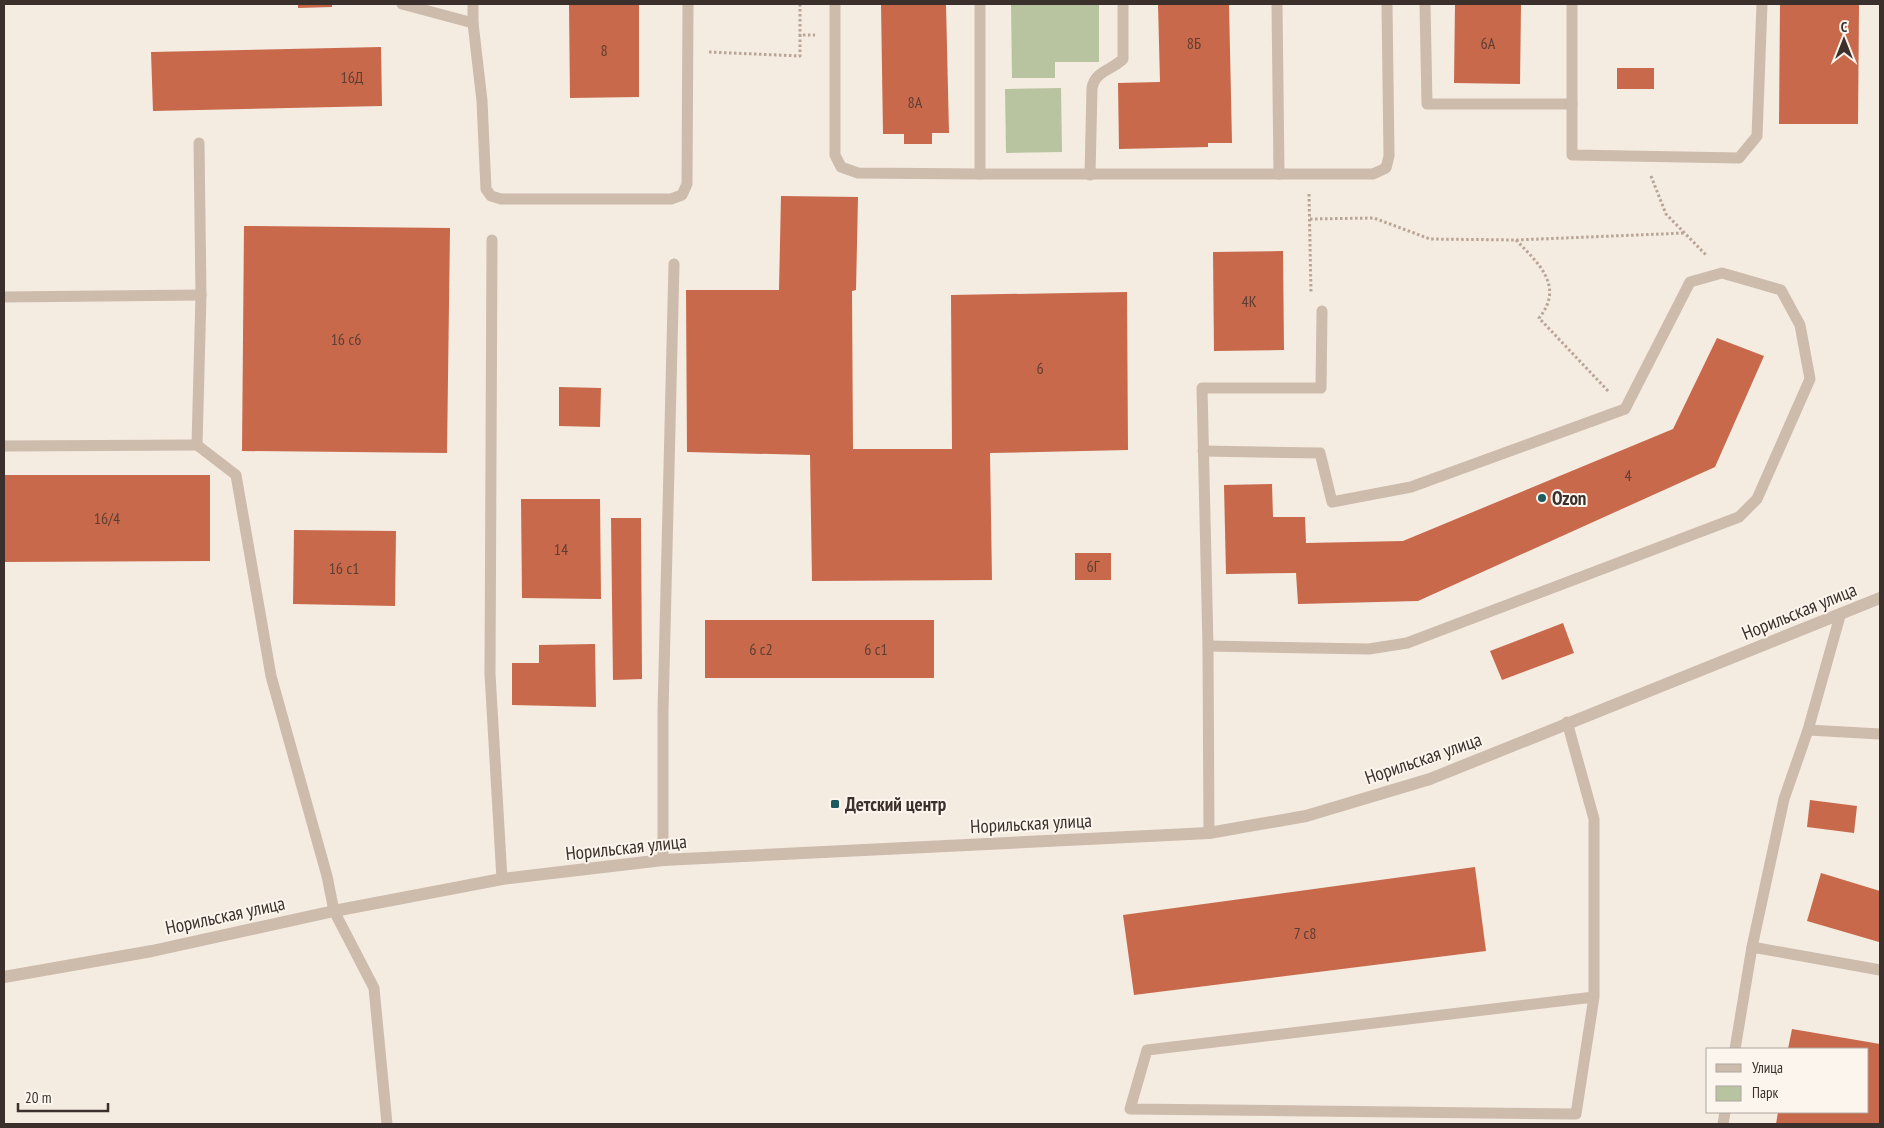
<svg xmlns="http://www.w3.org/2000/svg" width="1884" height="1128" viewBox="0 0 1884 1128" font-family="'PT Sans Narrow',sans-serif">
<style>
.green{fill:#b8c4a0}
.building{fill:#c8694b}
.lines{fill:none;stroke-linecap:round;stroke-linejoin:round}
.path{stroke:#b9a596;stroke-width:3;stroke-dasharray:2.5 2.5;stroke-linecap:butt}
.lane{stroke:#cdbbac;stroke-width:11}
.street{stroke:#cdbbac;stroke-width:12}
.poi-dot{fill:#1f5a5e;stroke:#fbf5ee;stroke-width:2}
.labels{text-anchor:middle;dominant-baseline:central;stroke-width:4;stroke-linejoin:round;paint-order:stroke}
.number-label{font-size:16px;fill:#5e3e33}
.poi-label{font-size:19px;font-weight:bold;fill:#3b302b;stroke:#fbf5ee;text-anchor:start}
.street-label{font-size:19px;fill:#3b302b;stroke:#fbf5ee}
</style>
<rect width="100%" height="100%" fill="#f4ebe1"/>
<!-- green -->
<g class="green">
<polygon points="1011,4 1099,4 1099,62 1055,62 1055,78 1012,78"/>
<polygon points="1061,88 1062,152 1006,153 1005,89"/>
</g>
<!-- building -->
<g class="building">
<polygon points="298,4 332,4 332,7 298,8"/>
<polygon points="569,4 639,4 639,97 570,98"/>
<polygon points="881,4 946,4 949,133 932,133 932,144 904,144 904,134 883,134"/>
<polygon points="1158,4 1229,4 1232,143 1208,143 1208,147 1119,149 1118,83 1160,82"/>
<polygon points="1455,4 1521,4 1520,84 1454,83"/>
<polygon points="1780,4 1859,4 1858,124 1779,124"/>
<polygon points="381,47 382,106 153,111 151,52"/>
<rect x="1617" y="68" width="37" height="21"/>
<polygon points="781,196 858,197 856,290 852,291 853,449 952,449 951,295 1127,292 1128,450 990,453 992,580 812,581 810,455 687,452 686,290 779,290"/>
<polygon points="244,226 450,228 447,453 242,451"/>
<polygon points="1283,251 1284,350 1214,351 1213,252"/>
<polygon points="1717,338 1764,356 1715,467 1418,601 1298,604 1296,573 1226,574 1224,485 1272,484 1273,517 1305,517 1306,543 1403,541 1673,429"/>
<polygon points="559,387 601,388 600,427 559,426"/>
<polygon points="4,475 210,475 210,561 4,562"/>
<polygon points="521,499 600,499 601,599 522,598"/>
<polygon points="611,518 641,518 642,679 613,680"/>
<polygon points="294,530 396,531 395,606 293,604"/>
<rect x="1075" y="553" width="36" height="27"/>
<rect x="705" y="620" width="229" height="58"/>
<polygon points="1563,623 1574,653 1502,680 1490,651"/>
<polygon points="595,644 596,707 512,705 512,663 539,663 539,645"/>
<polygon points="1810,800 1857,806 1854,833 1807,827"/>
<polygon points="1475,867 1486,951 1134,995 1123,915"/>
<polygon points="1821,873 1880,891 1879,942 1807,921"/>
<polygon points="1792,1029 1880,1044 1880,1124 1776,1124 1778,1112 1868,1112 1868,1049 1788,1049"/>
</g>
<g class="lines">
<!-- path -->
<g class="path">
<polyline points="800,4 800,35"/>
<polyline points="709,52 800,56 800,35 815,35"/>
<polyline points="1651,176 1666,214 1707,256"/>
<polyline points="1309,194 1311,293"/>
<polyline points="1310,219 1374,218 1430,239 1516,240 1685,233"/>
<path d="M1516 240C1538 263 1565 286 1539 318L1609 392"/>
</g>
<!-- lane -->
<g class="lane">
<polyline points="402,4 473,23"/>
<polyline points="473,4 473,23 482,101 486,189 491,196 501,199 671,199 682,195 687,184 688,4"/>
<polyline points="835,4 835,155 841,167 858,173 980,174"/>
<polyline points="980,4 980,174 1279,174 1277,4"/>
<polyline points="1425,4 1427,104 1572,104 1572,4"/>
<polyline points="1572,104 1572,155 1739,158 1757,136 1762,4"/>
<polyline points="199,143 201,295 197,445 236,475 271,676 327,876 334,911 374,988 387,1124"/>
<polyline points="1279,174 1373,174 1386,168 1389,156 1387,4"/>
<path d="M1090 175 1092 88C1095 71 1112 70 1123 59V4"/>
<polyline points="492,240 490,674 502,879"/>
<polyline points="4,297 201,295"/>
<polyline points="4,446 197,445"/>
<polyline points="1203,451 1320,453 1332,502 1411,487 1625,409 1690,282 1722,273 1781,290 1800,325 1810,379 1757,499 1739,517 1407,643 1369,649 1208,646"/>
<polyline points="1567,722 1594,819 1594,997 1576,1114 1130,1109 1147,1050 1594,997"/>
<polyline points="1808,730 1880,734"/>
<polyline points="1209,833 1208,646 1202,388 1321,388 1322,311"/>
<polyline points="663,860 663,712 674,264"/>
<polyline points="1752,947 1880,970"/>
<polyline points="1735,1049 1752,947 1784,799 1808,730 1840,616"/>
<polyline points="1723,1124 1725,1112"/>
</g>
<!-- street -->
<polyline class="street" points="4,977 152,951 334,911 502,879 663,860 1209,833 1306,816 1430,779 1880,598"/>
</g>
<!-- markers -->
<g class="poi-dot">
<circle cx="1542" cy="498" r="5"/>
<rect x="830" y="799" width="10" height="10" rx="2.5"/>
</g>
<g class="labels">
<!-- number labels -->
<g class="number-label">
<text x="1194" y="43">8Б</text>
<text x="1488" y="43">6А</text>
<text x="604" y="50">8</text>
<text x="352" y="77">16Д</text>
<text x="915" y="102">8А</text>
<text x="1249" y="301">4К</text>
<text x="346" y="339">16 с6</text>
<text x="1040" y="368">6</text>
<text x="1628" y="475">4</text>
<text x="107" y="518">16/4</text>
<text x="561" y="549">14</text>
<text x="1093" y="566">6Г</text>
<text x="344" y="568">16 с1</text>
<text x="761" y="649">6 с2</text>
<text x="876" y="649">6 с1</text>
<text x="1305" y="933">7 с8</text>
</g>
<!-- poi labels -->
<g class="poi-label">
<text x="1552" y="498">Ozon</text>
<text x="845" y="804">Детский центр</text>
</g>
<!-- street labels -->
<g class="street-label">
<text transform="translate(1799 611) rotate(-22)">Норильская улица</text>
<text transform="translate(1423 758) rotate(-19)">Норильская улица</text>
<text transform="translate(1031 823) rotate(-3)">Норильская улица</text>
<text transform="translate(626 847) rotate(-6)">Норильская улица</text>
<text transform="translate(225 915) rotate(-12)">Норильская улица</text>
</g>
</g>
<!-- border -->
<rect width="1884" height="1128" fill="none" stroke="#3b302b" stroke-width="10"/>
<!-- legend -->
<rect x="1706" y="1048" width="162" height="65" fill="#fbf5ee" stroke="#aea6a0"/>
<rect x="1716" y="1064" width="25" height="8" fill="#cdbbac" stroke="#aea6a0"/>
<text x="1752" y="1073" font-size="15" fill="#3b302b">Улица</text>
<rect x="1716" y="1086" width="25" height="15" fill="#b8c4a0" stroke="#aea6a0"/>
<text x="1752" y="1098" font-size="15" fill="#3b302b">Парк</text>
<!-- north arrow -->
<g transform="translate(1844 40)" stroke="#fbf5ee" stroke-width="4" paint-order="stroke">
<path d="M0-4L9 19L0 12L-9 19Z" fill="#3b302b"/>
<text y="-8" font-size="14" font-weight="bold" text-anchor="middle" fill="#3b302b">С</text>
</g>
<!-- scale -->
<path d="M18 1103v8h90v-8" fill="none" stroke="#3b302b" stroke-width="2.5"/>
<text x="25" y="1103" font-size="15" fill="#3b302b" stroke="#fbf5ee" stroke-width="4" paint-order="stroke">20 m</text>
</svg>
